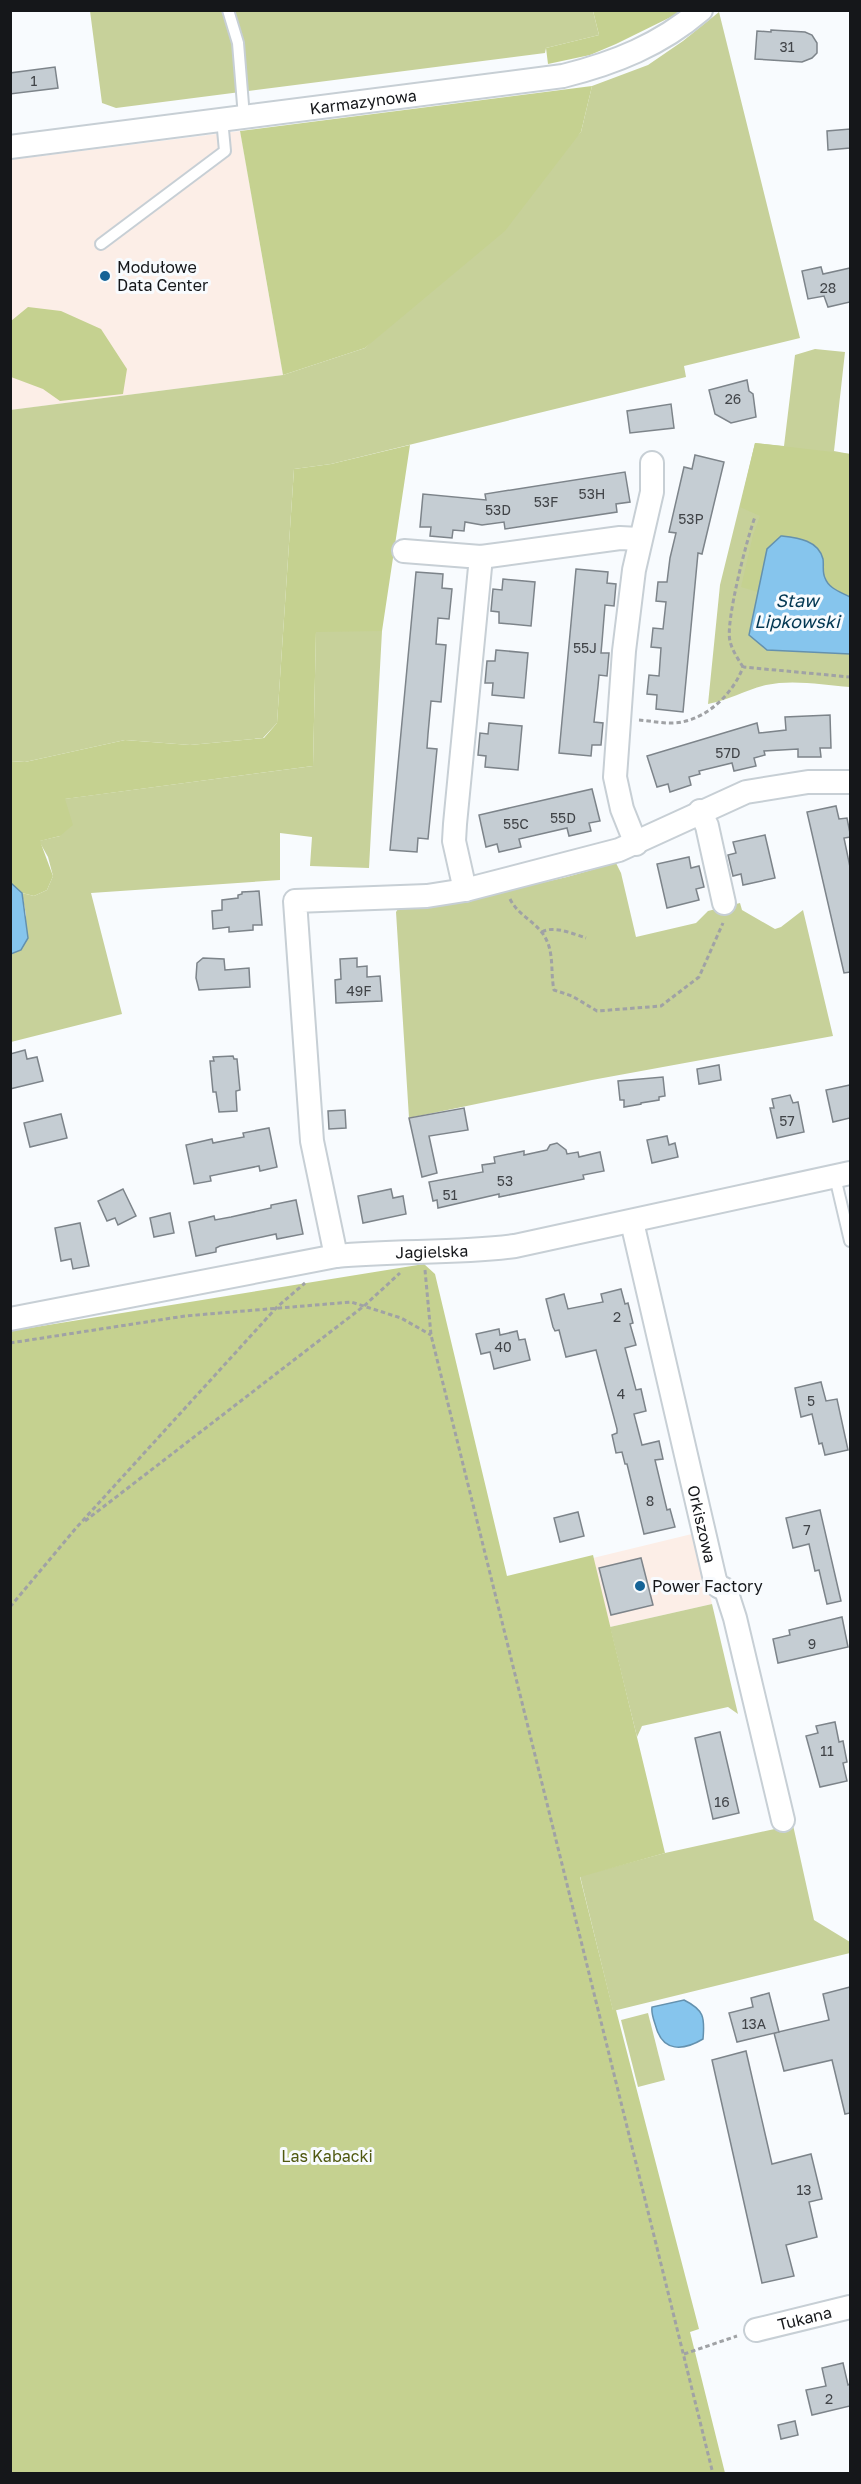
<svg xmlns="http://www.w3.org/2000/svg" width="861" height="2484" viewBox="0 0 861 2484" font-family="'Golos Text',sans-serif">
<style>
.industrial{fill:#fceee7}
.green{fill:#c7d19a}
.forest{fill:#c5d190}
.water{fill:#86c5ed;stroke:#6491ae;stroke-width:1.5}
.building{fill:#c5cdd3;stroke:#7d848a;stroke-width:1.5}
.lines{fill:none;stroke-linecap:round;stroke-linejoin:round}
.lane-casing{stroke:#c7cfd5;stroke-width:14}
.street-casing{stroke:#c7cfd5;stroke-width:26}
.path{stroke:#a0a2a5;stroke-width:3;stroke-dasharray:4.5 3;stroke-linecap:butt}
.lane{stroke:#fff;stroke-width:10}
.street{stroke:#fff;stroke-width:22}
.poi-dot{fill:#156396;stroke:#f8fbfe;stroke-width:2}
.labels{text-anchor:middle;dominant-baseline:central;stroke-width:6;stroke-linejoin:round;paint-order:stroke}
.number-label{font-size:14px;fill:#414448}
.street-label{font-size:16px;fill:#15171a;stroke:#f8fbfe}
.poi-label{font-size:16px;fill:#15171a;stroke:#f8fbfe;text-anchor:start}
.park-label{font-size:16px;fill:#505911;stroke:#f8fbfe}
.water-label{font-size:18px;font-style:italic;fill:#033853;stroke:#f8fbfe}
</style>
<rect width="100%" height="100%" fill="#f8fbfe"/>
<!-- industrial -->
<g class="industrial">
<polygon points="240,131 283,375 11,410 10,160"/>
<polygon points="696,1533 712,1604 610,1627 593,1558"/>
</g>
<!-- green -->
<g class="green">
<polygon points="90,11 593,11 599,35 546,48 545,53 116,108 102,103"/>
<polygon points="719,12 800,338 684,366 686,377 331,464 294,469 277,723 263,738 190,745 125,740 25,762 11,761 10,410 283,375 365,348 581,132 592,86 648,65 683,41"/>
<path d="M815 349 845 352 834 451 850 454V687C823 685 793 679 766 685 746 690 729 700 708 704L720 585 755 443 784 446 795 355Z"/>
<polygon points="316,631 382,631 369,868 310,866 312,837 280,833 280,880 91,893 122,1014 11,1042 11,954 21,950 26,915 22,893 34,896 47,890 53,876 48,857 39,841 60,836 64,799 313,766"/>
<polygon points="616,863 621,873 636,937 696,923 708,911 740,903 742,910 775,929 781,927 803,910 833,1036 592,1080 409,1118 396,912 398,909 438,906 567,877"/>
<polygon points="712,1604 738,1714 728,1707 642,1726 637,1737 610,1627"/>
<polygon points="793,1825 814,1920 850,1942 850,1953 613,2011 580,1876 665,1853"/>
<polygon points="648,2013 665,2080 638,2087 621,2020"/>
</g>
<!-- forest -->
<g class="forest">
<polygon points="680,10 681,12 616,44 590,55 548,64 546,48 599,35 593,11"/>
<polygon points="592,86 581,132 505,231 365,348 283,375 240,131"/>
<polygon points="28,307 61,311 101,329 127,369 123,394 60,401 43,389 11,377 11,321"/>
<path d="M755 443 850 454V597C827 586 825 584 823 558L763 565 758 592 741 587 753 535 760 516 740 507Z"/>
<polygon points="410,445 382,631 316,632 313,766 65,799 73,825 60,836 40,841 53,876 47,890 34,896 22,893 11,883 10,761 25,762 125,740 190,745 264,738 277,723 294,469 331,464"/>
<polygon points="424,1264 435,1274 507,1576 593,1555 665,1853 580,1877 613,2010 616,2010 699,2329 690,2332 725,2473 11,2473 11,1331"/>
</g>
<!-- water -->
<g class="water">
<path d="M781 536C798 538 818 540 823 559 824 565 822 572 825 578 829 589 841 592 850 597V654L767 650 749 635 767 549Z"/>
<polygon points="11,883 22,893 28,938 21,950 11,954"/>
<path d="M684 2000C704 2010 705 2017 703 2039 683 2051 663 2052 656 2027 654 2020 651 2014 652 2007Z"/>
</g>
<!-- building -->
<g class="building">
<polygon points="771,30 805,32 812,35 817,43 817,53 812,58 802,62 755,59 757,31 771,32"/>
<polygon points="55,67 58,88 10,94 10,73"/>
<polygon points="850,129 850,148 828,150 827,131"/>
<polygon points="821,267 823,274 850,268 850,302 828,307 824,296 808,299 802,271"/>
<polygon points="747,380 749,391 753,394 756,417 731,423 715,414 709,390"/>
<polygon points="671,404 674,428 630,433 627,411"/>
<polygon points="695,455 724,462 702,554 698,553 683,712 656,709 657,695 647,694 649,675 659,676 661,648 651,647 652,638 653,628 663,629 666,602 656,601 658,582 667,582 670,558 676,533 669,532 684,467 692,469"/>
<polygon points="625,472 630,502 616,504 617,512 505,529 504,522 482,525 465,522 464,531 453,530 452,538 430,536 431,527 420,527 423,494 486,500 485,494"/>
<polygon points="576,569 608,572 607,583 616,584 614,606 605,605 602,642 601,653 609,653 607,676 599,675 598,686 594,722 603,723 601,745 592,745 591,756 559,753"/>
<polygon points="416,572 443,574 442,588 452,589 449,619 438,618 436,644 446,645 441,702 431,701 428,734 427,748 437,749 428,839 418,838 417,852 390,850"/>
<polygon points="503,579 535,582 531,626 499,623 499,612 491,611 493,589 502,590"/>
<polygon points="496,650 528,653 524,698 492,695 493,683 485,683 487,661 495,661"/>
<polygon points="830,715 831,748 820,748 821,757 798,757 798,749 764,751 765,755 754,758 756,766 734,771 732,763 699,771 700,774 689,777 691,785 670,792 668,784 657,787 647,756 757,723 759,733 786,730 785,717"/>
<polygon points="489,723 522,726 518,770 485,767 486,756 478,755 480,733 488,734"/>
<polygon points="592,789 600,821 589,823 591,831 569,836 567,828 519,839 521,847 499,852 497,844 486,847 479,815"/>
<polygon points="836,806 839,819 847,818 850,833 850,837 844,838 850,867 850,972 844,973 807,812"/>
<polygon points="765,835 775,878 743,885 741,874 733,876 728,855 736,853 733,842"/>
<polygon points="689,857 691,868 699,866 704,887 696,889 699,900 667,908 657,864"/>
<polygon points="259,891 262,925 253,925 253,930 229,932 229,927 213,929 212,911 222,910 222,900 238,898 238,895 242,894 242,892"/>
<polygon points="203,958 224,959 225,970 249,968 250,987 199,990 196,978 197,963"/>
<polygon points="357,958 357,967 367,966 367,977 380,976 382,1001 336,1003 335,980 341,979 340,959"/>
<polygon points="25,1050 27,1059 37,1057 43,1081 10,1089 10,1054"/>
<polygon points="233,1056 234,1059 237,1059 240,1090 236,1091 236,1094 237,1111 219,1112 216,1092 213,1092 210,1061 214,1061 213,1057"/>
<polygon points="719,1065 721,1080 699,1084 697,1069"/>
<polygon points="663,1077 665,1096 659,1097 659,1100 641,1103 641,1104 624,1107 624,1100 620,1100 618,1081"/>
<polygon points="850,1085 850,1118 833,1122 826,1090"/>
<polygon points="790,1095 793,1103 798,1102 804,1132 777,1138 770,1108 774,1108 772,1099"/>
<polygon points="464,1108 468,1130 429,1136 437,1173 422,1177 409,1118"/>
<polygon points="345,1110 346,1128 329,1129 328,1111"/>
<polygon points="61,1114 67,1138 30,1147 24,1123"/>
<polygon points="269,1128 277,1167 260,1171 259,1166 210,1176 211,1181 194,1184 186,1145 212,1139 213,1143 228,1140 244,1137 243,1133"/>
<polygon points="667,1136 669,1145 675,1143 678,1157 652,1163 647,1140"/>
<polygon points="557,1143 566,1150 567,1154 578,1152 579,1157 600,1152 604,1171 583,1175 584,1179 528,1191 499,1197 499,1194 438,1208 437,1200 433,1201 429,1182 483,1172 482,1165 495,1163 494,1157 524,1151 524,1155 547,1150 550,1145"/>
<polygon points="123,1189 136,1216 118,1225 115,1218 107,1221 98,1201"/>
<polygon points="391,1189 393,1198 403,1196 406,1214 363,1223 358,1196"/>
<polygon points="296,1200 303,1234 277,1239 276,1234 220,1246 216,1248 216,1252 196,1256 189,1222 214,1216 215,1220 231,1217 271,1208 271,1205"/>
<polygon points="170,1213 174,1233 154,1237 150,1218"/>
<polygon points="80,1223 89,1266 73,1269 71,1259 61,1261 55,1228"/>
<polygon points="621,1289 625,1304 628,1303 633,1323 630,1324 636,1345 625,1348 636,1390 641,1389 646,1411 634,1414 642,1445 659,1441 663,1459 655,1460 667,1510 670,1509 675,1527 644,1534 627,1464 625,1464 622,1452 616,1453 612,1435 617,1433 617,1429 596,1350 566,1357 559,1330 555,1331 553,1327 546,1299 564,1294 568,1309 603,1302 601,1294"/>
<polygon points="499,1329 500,1335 517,1331 519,1340 525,1339 530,1360 494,1369 490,1352 481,1354 476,1334"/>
<polygon points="821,1382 826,1401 837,1399 848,1450 825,1455 822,1443 819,1444 812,1414 801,1417 795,1388"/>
<polygon points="820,1510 841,1601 827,1604 819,1570 815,1571 809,1544 793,1548 786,1518"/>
<polygon points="578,1512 584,1536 560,1542 554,1518"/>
<polygon points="641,1558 653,1605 611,1615 599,1568"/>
<polygon points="842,1617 848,1647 778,1663 773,1639 790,1635 789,1630"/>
<polygon points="835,1722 839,1742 843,1741 847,1762 843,1763 847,1781 820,1787 806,1736 818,1733 816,1726"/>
<polygon points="720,1732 739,1813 713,1819 695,1738"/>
<polygon points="850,1987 850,2113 845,2114 832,2060 784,2071 774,2033 829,2020 823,1994"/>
<polygon points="769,1993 779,2032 737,2042 729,2013 753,2007 751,1998"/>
<polygon points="746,2051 772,2164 811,2154 822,2199 809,2202 817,2237 786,2245 794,2276 762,2283 712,2060"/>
<polygon points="843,2363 848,2385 850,2384 850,2406 812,2415 806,2390 826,2386 822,2368"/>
<polygon points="795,2421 798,2435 781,2439 778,2425"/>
</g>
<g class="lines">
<defs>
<g id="lane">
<polyline points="228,10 238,43 244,117"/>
<polyline points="101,244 225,151 222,119"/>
<polyline points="835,1177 850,1241"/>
</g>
<g id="street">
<path id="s1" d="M10 147 563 76C615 63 660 45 701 10"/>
<polyline points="404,551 481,557 620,538 639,539"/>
<polyline points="700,811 707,826 724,903"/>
<polyline points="636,844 622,809 615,777 624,651 634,570 652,492 652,463"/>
<polyline points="465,890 454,841 455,824 481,557"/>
<path id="s2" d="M632 1222 715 1580 718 1586 726 1590 735 1618 783 1820"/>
<polyline points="336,1256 312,1141 295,901 427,896 465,890 619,850 746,792 808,782 850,782"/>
<path id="s3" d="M10 1319 336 1256C396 1250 456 1254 515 1246L850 1173"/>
<path id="s4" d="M756 2330 850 2307"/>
</g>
</defs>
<!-- lane casing -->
<use href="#lane" class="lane-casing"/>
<!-- street casing -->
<use href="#street" class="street-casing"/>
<!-- path -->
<g class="path">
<path d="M743 667C738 659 732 650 730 641 725 623 747 538 755 517"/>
<path d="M639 720C652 721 669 725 682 722 709 717 734 692 743 667L850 677"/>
<path d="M510 899C518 915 533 920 543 934 555 951 550 971 554 990L572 996 597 1011 661 1006 699 977 723 923"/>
<path d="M542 932C553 925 574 934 586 938"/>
<polyline points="425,1270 431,1335 713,2474"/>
<polyline points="10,1343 185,1316 351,1302 401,1318 431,1335"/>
<polyline points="85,1521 364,1306 400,1273"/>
<polyline points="10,1607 76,1528 277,1307 305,1283"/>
<polyline points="684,2354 737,2336"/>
</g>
<!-- lane -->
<use href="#lane" class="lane"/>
<!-- street -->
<use href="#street" class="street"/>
</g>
<!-- markers -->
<g class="poi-dot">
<circle cx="105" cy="276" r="6"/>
<circle cx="640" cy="1586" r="6"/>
</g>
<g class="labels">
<!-- number labels -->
<g class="number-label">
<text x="787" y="46">31</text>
<text x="34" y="80">1</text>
<text x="828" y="287">28</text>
<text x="733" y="398">26</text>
<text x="592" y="493">53H</text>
<text x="546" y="501">53F</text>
<text x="498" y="509">53D</text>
<text x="691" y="518">53P</text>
<text x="585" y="647">55J</text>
<text x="728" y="752">57D</text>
<text x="563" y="817">55D</text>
<text x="516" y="823">55C</text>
<text x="359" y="990">49F</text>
<text x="787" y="1120">57</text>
<text x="505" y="1180">53</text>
<text x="450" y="1194">51</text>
<text x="617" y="1316">2</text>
<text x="503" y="1346">40</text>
<text x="621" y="1393">4</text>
<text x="811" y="1400">5</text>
<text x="650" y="1500">8</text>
<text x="807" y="1529">7</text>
<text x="812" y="1643">9</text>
<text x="827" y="1750">11</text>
<text x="722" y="1801">16</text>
<text x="754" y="2023">13A</text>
<text x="804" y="2189">13</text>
<text x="829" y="2398">2</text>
</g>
<!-- street labels -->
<g class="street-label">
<text stroke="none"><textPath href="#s1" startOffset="356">Karmazynowa</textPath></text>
<text stroke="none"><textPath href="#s3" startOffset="428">Jagielska</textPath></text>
<text stroke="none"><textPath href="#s2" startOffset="310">Orkiszowa</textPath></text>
<text stroke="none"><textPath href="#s4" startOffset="50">Tukana</textPath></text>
</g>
<!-- poi labels -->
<g class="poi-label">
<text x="117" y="267">Modułowe<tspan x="117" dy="18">Data Center</tspan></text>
<text x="652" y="1586">Power Factory</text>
</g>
<!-- park labels -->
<g class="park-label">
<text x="327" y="2156">Las Kabacki</text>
</g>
<!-- water labels -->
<g class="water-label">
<text x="797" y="600">Staw<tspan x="797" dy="21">Lipkowski</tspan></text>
</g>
</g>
<!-- border -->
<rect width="861" height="2484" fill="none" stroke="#15171a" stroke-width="24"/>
</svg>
